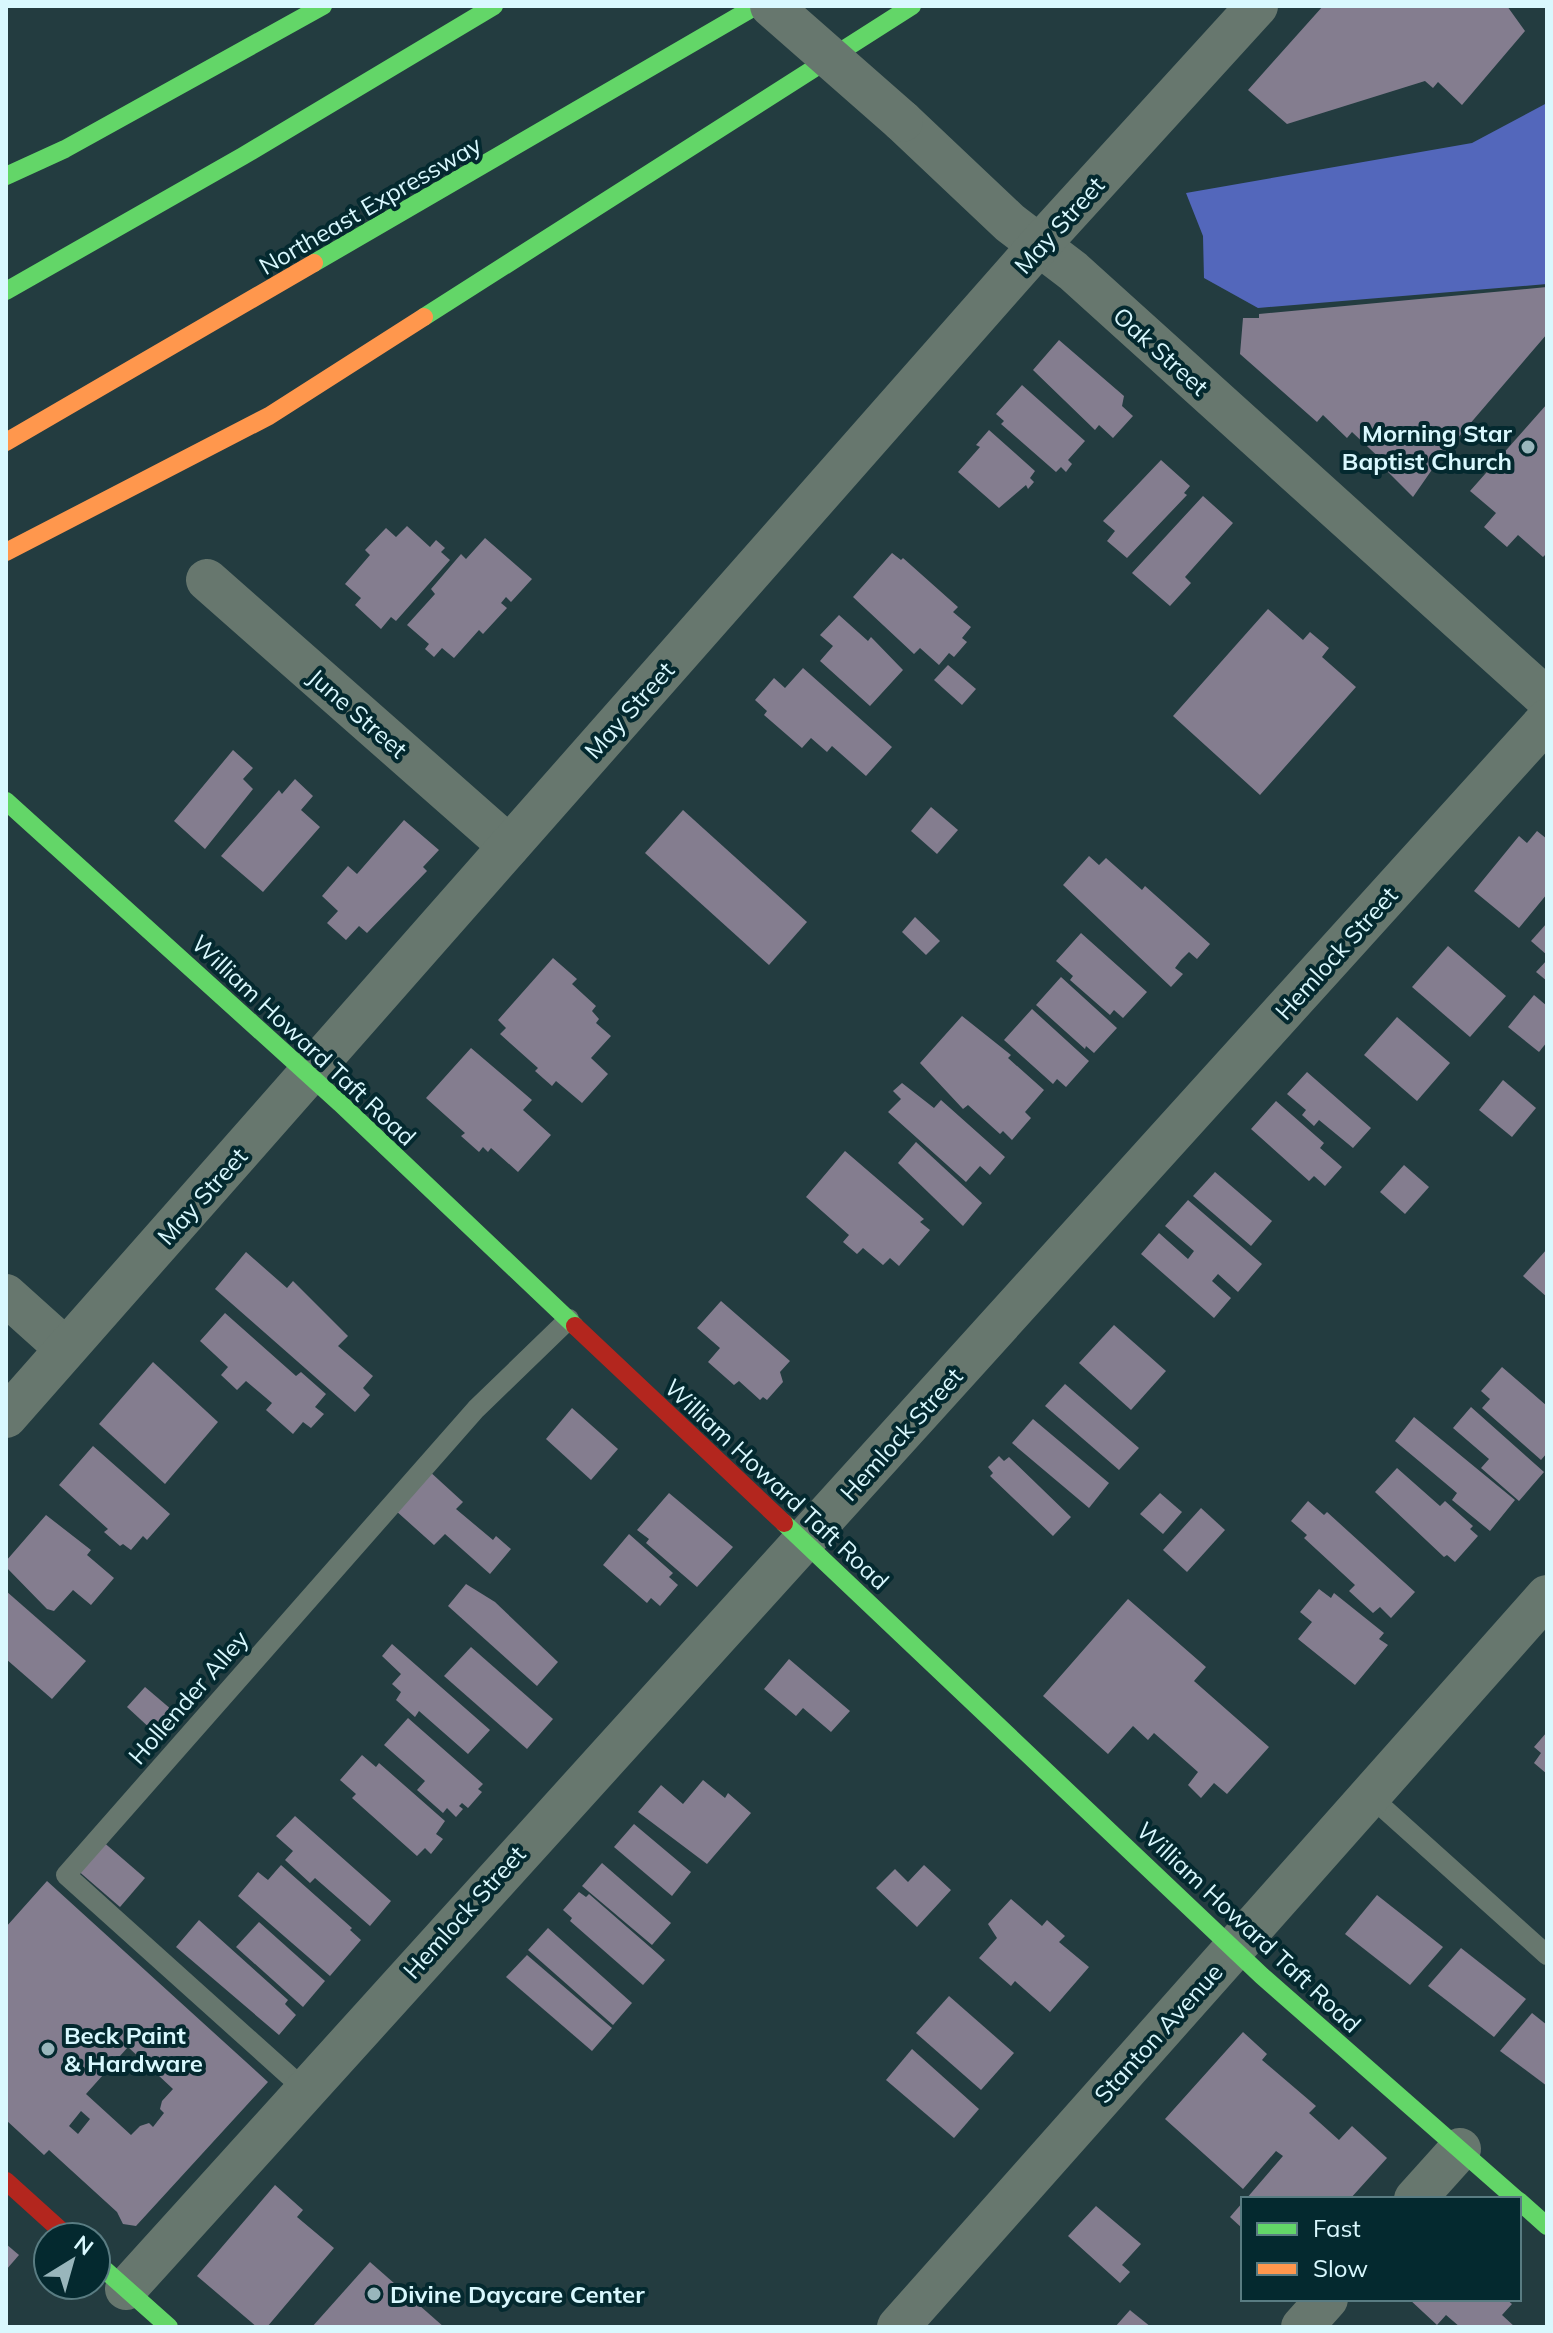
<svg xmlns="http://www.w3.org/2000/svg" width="1553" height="2333" viewBox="0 0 1553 2333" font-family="Mulish,sans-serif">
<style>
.forest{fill:#5367bb}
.building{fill:#847d8f;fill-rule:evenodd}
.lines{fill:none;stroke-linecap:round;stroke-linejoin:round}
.lane{stroke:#67776e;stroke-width:20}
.street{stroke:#67776e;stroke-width:42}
.fast{stroke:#63d668;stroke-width:18}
.slow{stroke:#ff974d;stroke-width:18}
.jam{stroke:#b3261e;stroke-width:18}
.street-bridge{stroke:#67776e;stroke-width:42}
.poi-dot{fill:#99b6bc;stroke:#04292f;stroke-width:3}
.labels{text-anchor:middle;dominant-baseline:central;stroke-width:8;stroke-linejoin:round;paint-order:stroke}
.street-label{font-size:24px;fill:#d9f8fe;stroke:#04292f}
.poi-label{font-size:24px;font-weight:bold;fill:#d9f8fe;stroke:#04292f;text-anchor:start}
</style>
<rect width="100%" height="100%" fill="#233c40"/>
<!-- forest -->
<polygon class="forest" points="1547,103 1547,284 1258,308 1204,278 1203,236 1186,193 1472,143"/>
<!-- building -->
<g class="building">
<polygon points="1323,6 1507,6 1525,31 1462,105 1438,82 1433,88 1425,81 1287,124 1248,90"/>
<polygon points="1547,287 1547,334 1438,461 1413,497 1384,468 1386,464 1352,432 1347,438 1323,415 1317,422 1240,354 1243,318 1259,318 1259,314"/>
<polygon points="1059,340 1124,396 1122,406 1133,416 1113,438 1099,425 1095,430 1033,370"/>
<polygon points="1022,385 1085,441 1068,460 1072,464 1066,472 1061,467 1056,472 1001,424 1004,421 996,414"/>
<polygon points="1547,404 1547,553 1543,557 1518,535 1507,547 1484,527 1496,513 1470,491"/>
<polygon points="989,430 1035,471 1030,478 1034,482 1028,489 1026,485 999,508 958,472 980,447 976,445"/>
<polygon points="1161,460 1190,486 1184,493 1187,495 1127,558 1107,541 1115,531 1103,521"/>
<polygon points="1203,496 1233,523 1185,577 1191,583 1170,606 1132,573"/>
<polygon points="407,526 430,547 436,540 445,548 441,552 450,560 396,621 391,617 381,629 355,605 361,598 345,584 370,555 365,550 386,528 396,537"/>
<polygon points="485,538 532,579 511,602 506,597 501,603 507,608 483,634 479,630 454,658 442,648 434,657 425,649 429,644 407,625 435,594 431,589 461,554 466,559"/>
<polygon points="892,553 901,560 903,558 958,607 953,612 971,627 962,638 967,642 954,657 949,653 939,665 920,648 914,654 853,597"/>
<polygon points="1268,609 1303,640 1310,632 1329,648 1322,657 1356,687 1260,795 1173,716"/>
<polygon points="839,615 868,641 871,637 903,670 870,706 820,661 833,646 820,635"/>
<polygon points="948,665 976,689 962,705 934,680"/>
<polygon points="803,668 892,747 866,776 832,746 827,752 811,738 802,748 764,715 767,711 755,700 774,678 785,688"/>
<polygon points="233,750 253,768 243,779 253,789 205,849 174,821"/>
<polygon points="295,779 313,796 301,810 320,827 263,892 221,856 279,790 282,794"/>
<polygon points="931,807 958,830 937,854 911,831"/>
<polygon points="683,810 807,922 769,965 645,853"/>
<polygon points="404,820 439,850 423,867 427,871 367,933 359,926 346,940 327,923 338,911 322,896 348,866 357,874"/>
<polygon points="1537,831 1547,839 1547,894 1519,928 1474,891 1519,836 1527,843"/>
<polygon points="1089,856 1099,865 1106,858 1142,890 1145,886 1210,944 1197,959 1189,952 1181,960 1175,968 1183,974 1171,987 1063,885"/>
<polygon points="915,917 940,941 926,955 902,932"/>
<polygon points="1547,923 1547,955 1531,941"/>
<polygon points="1081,933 1147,992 1123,1018 1114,1010 1110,1015 1070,980 1073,976 1056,961"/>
<polygon points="1448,946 1506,996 1470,1037 1412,987"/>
<polygon points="553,958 577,979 572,984 596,1006 592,1011 599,1019 596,1023 611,1036 591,1058 608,1074 582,1103 556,1081 552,1086 535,1071 538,1068 500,1034 506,1028 498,1020"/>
<polygon points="1547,960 1547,981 1536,972"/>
<polygon points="1061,977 1117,1028 1094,1053 1086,1046 1085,1049 1036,1005"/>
<polygon points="1534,995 1547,1006 1547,1042 1539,1052 1508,1027"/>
<polygon points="1032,1009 1089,1061 1066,1087 1057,1079 1053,1084 1004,1040"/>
<polygon points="962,1016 1011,1055 1008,1058 1044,1090 1025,1112 1031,1118 1012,1140 1003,1131 1000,1134 968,1105 963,1109 920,1063"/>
<polygon points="1397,1017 1450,1063 1417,1101 1364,1055"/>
<polygon points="471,1048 532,1100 523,1110 551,1135 518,1172 491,1148 488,1152 483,1147 479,1152 461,1136 465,1133 426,1098"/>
<polygon points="1307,1072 1371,1128 1353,1148 1319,1120 1314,1126 1302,1115 1306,1110 1287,1094"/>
<polygon points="1503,1080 1536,1108 1512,1137 1479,1110"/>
<polygon points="902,1083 934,1108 941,1100 1005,1157 990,1175 980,1166 966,1182 888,1112 901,1099 893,1091"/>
<polygon points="1276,1101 1324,1143 1320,1148 1342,1167 1325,1186 1314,1176 1309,1181 1251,1129"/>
<polygon points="916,1142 982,1203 963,1226 898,1163"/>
<polygon points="845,1151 924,1219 920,1222 930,1230 899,1266 890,1258 883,1265 863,1248 857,1254 843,1242 849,1235 806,1197"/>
<polygon points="1404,1165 1429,1187 1405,1214 1380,1192"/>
<polygon points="1215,1172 1272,1221 1251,1246 1193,1196"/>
<polygon points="1188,1200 1262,1264 1238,1292 1218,1274 1212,1281 1231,1298 1214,1318 1141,1254 1159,1233 1188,1259 1194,1251 1165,1226"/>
<polygon points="1547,1249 1547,1297 1523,1276"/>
<polygon points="246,1252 287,1288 293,1281 348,1336 338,1346 373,1376 363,1388 370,1395 355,1412 215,1289"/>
<polygon points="721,1301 790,1361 780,1372 783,1382 767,1400 763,1397 760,1400 739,1381 734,1385 708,1362 720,1348 697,1328"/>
<polygon points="225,1313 296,1376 301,1372 326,1394 315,1407 324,1414 311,1428 303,1422 293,1434 266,1410 272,1403 246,1381 237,1390 221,1375 228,1367 200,1341"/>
<polygon points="1114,1325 1166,1371 1131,1410 1079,1363"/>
<polygon points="153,1362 218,1422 165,1484 99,1424"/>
<polygon points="1502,1367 1547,1406 1547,1453 1541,1460 1482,1408 1490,1399 1481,1391"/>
<polygon points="1065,1384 1139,1448 1119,1470 1045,1406"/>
<polygon points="1471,1407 1544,1472 1519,1501 1481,1468 1489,1459 1453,1428"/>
<polygon points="572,1408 618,1449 591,1480 546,1439"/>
<polygon points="1414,1417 1515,1500 1490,1531 1452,1500 1457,1493 1395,1441"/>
<polygon points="1033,1419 1109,1483 1089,1508 1012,1443"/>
<polygon points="93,1446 170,1514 147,1540 143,1536 131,1550 123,1544 120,1546 104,1532 108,1529 59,1485"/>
<polygon points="999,1456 1004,1461 1009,1457 1071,1517 1053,1536 990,1476 993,1473 988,1467"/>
<polygon points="1397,1468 1440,1506 1445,1501 1473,1526 1470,1529 1478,1536 1455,1562 1447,1555 1444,1557 1375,1492"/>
<polygon points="428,1470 463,1502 456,1509 493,1540 496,1536 511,1549 490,1574 445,1534 434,1545 395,1510"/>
<polygon points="669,1493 733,1547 697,1587 646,1543 649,1539 637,1530"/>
<polygon points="1160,1493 1182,1512 1163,1534 1140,1514"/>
<polygon points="1308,1501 1324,1515 1327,1512 1415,1592 1391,1618 1380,1607 1373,1613 1349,1591 1355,1585 1304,1538 1307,1535 1291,1521"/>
<polygon points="1201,1508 1225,1530 1187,1572 1163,1550"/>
<polygon points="46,1515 91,1550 87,1555 114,1578 91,1605 73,1590 54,1611 47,1609 6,1567 6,1561"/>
<polygon points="629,1534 673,1573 669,1577 678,1585 660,1606 651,1598 647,1603 603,1565"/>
<polygon points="466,1584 495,1602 558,1662 537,1686 448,1606"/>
<polygon points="1319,1589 1331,1598 1334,1593 1384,1633 1379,1639 1388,1645 1355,1685 1298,1639 1312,1622 1300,1612"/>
<polygon points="6,1591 86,1661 52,1699 6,1659"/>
<polygon points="1128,1599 1206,1667 1194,1681 1269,1747 1227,1794 1214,1783 1201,1798 1188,1785 1198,1772 1154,1733 1148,1740 1133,1726 1108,1754 1043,1696"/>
<polygon points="392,1644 490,1730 468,1754 419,1711 415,1717 396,1700 401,1692 392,1684 401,1674 382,1656"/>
<polygon points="471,1647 553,1719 527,1749 444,1676"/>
<polygon points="789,1659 850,1711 831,1732 803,1708 796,1716 764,1689"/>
<polygon points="145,1687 172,1710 153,1731 127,1707"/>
<polygon points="408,1718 483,1784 478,1789 482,1792 468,1808 462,1803 459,1806 463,1809 456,1817 447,1808 443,1813 417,1790 425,1781 384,1745"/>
<polygon points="1547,1732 1547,1774 1534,1763 1541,1753 1534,1747"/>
<polygon points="362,1755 376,1767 379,1763 445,1821 436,1834 443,1839 431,1854 425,1848 417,1856 352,1798 356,1794 340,1780"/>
<polygon points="703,1780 725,1798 728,1793 751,1813 707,1864 638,1812 661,1785 683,1804"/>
<polygon points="295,1816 391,1901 370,1926 315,1878 310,1883 285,1860 293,1851 276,1836"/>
<polygon points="634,1824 691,1872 672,1896 614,1847"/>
<polygon points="101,1840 145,1878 120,1907 76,1869"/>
<polygon points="602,1863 671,1923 652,1945 582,1886"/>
<polygon points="281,1865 352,1928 350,1930 361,1940 330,1976 238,1896 258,1872 268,1880"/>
<polygon points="924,1865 951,1890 917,1927 876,1888 895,1869 908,1882"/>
<path d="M47 1881 268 2082 136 2226 123 2224 117 2212 49 2150 44 2155 6 2120V1927ZM128 2047 173 2089 162 2101 160 2109 164 2113 153 2127 149 2123 140 2126 131 2135 86 2094ZM81 2111 90 2119 78 2134 69 2126Z"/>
<polygon points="579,1892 586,1897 589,1894 665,1960 643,1985 570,1921 572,1918 563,1910"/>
<polygon points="1377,1895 1443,1947 1410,1985 1345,1934"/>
<polygon points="1011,1899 1042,1926 1047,1920 1065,1936 1059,1942 1089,1967 1050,2012 1015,1981 1011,1986 979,1958 997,1938 988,1924"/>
<polygon points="199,1920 288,2000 285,2004 296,2015 279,2035 176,1947"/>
<polygon points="259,1922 325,1981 303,2007 236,1947"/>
<polygon points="548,1928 632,2003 613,2025 528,1950"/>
<polygon points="1461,1948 1526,1999 1494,2037 1428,1986"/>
<polygon points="527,1955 612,2028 592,2051 506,1977"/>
<polygon points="949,1996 1014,2053 981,2090 916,2033"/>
<polygon points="1532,2013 1547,2025 1547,2086 1500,2051"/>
<polygon points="1243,2032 1267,2054 1262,2060 1316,2106 1309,2113 1339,2140 1352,2126 1387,2158 1350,2199 1246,2199 1283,2156 1276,2151 1243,2189 1165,2119"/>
<polygon points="912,2049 979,2109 954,2138 886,2080"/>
<polygon points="275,2185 303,2210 297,2217 334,2248 267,2327 257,2327 197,2276"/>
<polygon points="1243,2202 1243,2229 1230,2217"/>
<polygon points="1096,2206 1141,2244 1122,2265 1130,2272 1120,2283 1068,2236"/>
<polygon points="6,2244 19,2255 6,2270"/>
<polygon points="370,2262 444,2327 312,2327"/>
<polygon points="1409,2299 1506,2299 1512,2304 1502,2315 1515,2327 1460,2327 1446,2315 1437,2325"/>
<polygon points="1130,2310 1131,2311 1151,2327 1115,2327"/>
</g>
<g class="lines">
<!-- lane -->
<g class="lane">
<polyline points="1370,1796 1547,1955"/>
<polyline points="304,2089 66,1875 476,1409 569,1319"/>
</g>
<!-- street -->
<g class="street">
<polyline points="902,121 1010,223 1073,271 1547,699"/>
<polyline points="207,580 509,846"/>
<polyline points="6,1295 65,1348"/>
<polyline points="6,1417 1041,243 1257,6"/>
<polyline points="1415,2199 1460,2149"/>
<polyline points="126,2289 1547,720"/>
<polyline points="898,2327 1547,1596"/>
<polyline points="1302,2327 1327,2299"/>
</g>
<!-- fast -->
<g class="fast">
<polyline points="6,176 65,149 323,6"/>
<polyline points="314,263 756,6"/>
<polyline points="6,291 243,156 494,6"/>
<polyline points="424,317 912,6"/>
<polyline points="6,801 340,1103 575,1326"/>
<polyline points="784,1523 1262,1976 1516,2199"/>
<polyline points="1519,2201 1547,2226"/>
<polyline points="96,2262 169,2327"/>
</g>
<!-- slow -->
<g class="slow">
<polyline points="6,442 314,263"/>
<polyline points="6,552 269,416 424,317"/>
</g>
<!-- jam -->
<g class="jam">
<polyline points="575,1326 784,1523"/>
<polyline points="6,2181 68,2237"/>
</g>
<!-- street-bridge -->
<polyline class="street-bridge" points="771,6 902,121"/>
</g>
<!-- markers -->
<g class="poi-dot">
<circle cx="1528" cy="447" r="8"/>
<circle cx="48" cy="2049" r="8"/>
<circle cx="374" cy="2294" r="8"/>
</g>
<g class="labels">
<!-- street labels -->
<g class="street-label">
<text transform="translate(370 205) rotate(-30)">Northeast Expressway</text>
<text transform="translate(1059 225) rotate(-48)">May Street</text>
<text transform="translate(1161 351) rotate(42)">Oak Street</text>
<text transform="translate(629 710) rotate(-48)">May Street</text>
<text transform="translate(358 713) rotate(41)">June Street</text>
<text transform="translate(1336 953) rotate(-48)">Hemlock Street</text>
<text transform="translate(304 1040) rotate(43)">William Howard Taft Road</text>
<text transform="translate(202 1196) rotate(-48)">May Street</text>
<text transform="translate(901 1434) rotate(-48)">Hemlock Street</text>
<text transform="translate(777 1484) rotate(43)">William Howard Taft Road</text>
<text transform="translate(188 1697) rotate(-49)">Hollender Alley</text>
<text transform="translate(464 1912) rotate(-48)">Hemlock Street</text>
<text transform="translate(1249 1927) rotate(43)">William Howard Taft Road</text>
<text transform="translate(1158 2033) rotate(-48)">Stanton Avenue</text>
</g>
<!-- poi labels -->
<g class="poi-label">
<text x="1512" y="433" text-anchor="end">Morning Star<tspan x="1512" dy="28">Baptist Church</tspan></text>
<text x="64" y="2035">Beck Paint<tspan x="64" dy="28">&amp; Hardware</tspan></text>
<text x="390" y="2294">Divine Daycare Center</text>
</g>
</g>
<!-- border -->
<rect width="1553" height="2333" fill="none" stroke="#d9f8fe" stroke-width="16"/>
<!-- legend -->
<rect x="1241" y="2197" width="280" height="104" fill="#04292f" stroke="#597c82" stroke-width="2"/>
<rect x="1257" y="2223" width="40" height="12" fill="#63d668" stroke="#597c82" stroke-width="2"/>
<text x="1313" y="2237" font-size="24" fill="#d9f8fe">Fast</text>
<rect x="1257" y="2263" width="40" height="12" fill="#ff974d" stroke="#597c82" stroke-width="2"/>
<text x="1313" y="2277" font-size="24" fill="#d9f8fe">Slow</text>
<!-- north arrow -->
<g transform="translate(72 2261) rotate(37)"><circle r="38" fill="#04292f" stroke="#597c82" stroke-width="2"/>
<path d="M0-6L14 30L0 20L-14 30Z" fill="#99b6bc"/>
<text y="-12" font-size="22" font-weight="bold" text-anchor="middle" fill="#d9f8fe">N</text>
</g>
</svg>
